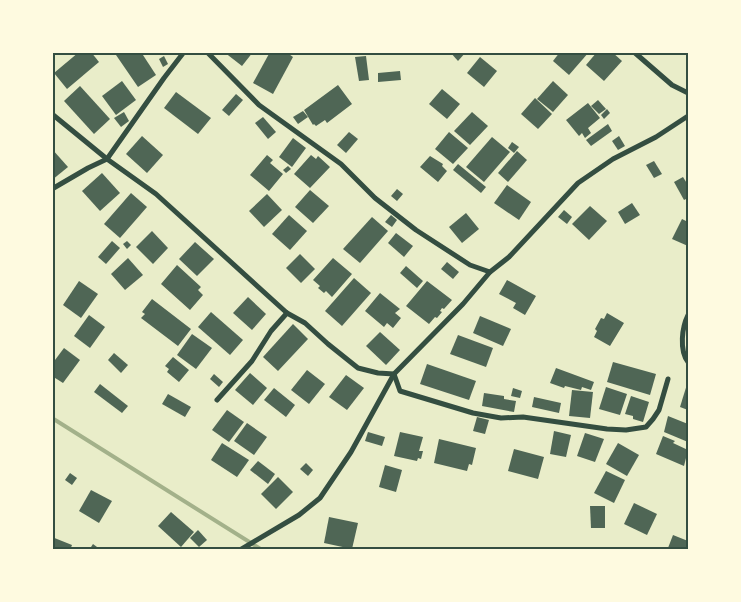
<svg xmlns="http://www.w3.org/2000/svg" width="741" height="602" viewBox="0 0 741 602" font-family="Montserrat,sans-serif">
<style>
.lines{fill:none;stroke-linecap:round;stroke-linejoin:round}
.stream{stroke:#a3b18a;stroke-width:4}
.building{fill:#4f6655}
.minor{stroke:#344e41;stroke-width:5}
.neatline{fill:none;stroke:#344e41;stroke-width:2}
</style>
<rect width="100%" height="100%" fill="#e9edc9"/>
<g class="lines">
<!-- stream -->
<polyline class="stream" points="52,418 262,550"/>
</g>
<!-- building -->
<g class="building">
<polygon points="79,52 91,52 99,62 67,89 54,73"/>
<polygon points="120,52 141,52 156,75 138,87 116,55"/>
<polygon points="224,52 253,52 242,66"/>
<polygon points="270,52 286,52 293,57 273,94 253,83"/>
<polygon points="450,52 466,52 458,61"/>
<polygon points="560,52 589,52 569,75 553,61"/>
<polygon points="597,52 612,52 622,61 604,81 586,65"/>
<polygon points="164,56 168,64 163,67 159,59"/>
<polygon points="366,56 369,80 359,81 355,57"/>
<polygon points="480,57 497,71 484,87 467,73"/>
<polygon points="400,71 401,80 378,82 378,73"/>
<polygon points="122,81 136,100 116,115 102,96"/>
<polygon points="553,81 568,95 553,112 537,99"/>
<polygon points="338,85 352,104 327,123 325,120 316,126 314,124 313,125 304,110"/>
<polygon points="80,86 110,119 94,134 64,101"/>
<polygon points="442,89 460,104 447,119 429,104"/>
<polygon points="176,92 211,118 198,134 164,108"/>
<polygon points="236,94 243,100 229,116 222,110"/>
<polygon points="535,98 552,114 538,129 521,114"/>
<polygon points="598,100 606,109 599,114 591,106"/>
<polygon points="588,103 600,118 588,128 591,133 585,138 582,133 579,136 566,120"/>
<polygon points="607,109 610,113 604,119 601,115"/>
<polygon points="303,111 308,117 298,124 293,117"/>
<polygon points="124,112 129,121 121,127 114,118"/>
<polygon points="472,112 488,126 470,145 454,131"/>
<polygon points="263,117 276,132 268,139 255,123"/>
<polygon points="608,124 612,131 591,146 586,140"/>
<polygon points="349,132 358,139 346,153 337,145"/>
<polygon points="449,132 468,148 453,164 435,149"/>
<polygon points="142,136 163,155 147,173 126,154"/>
<polygon points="619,136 625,146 618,150 612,141"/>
<polygon points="492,137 510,152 484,182 466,167"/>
<polygon points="293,138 306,148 292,167 279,157"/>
<polygon points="512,142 519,147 514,153 508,148"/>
<polygon points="52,149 68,167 52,180"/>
<polygon points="517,151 527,160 508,182 498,173"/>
<polygon points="267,155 273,160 270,163 283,174 269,191 250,175"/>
<polygon points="311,155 316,159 318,156 330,167 310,188 294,174"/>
<polygon points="430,156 443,164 442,166 447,171 438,182 420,167"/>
<polygon points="654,161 662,174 654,178 646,165"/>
<polygon points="458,164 486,187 481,193 453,170"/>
<polygon points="288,166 291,169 286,173 283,170"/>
<polygon points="102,173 120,193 100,211 82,191"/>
<polygon points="683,177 688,185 688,198 684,200 674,182"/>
<polygon points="507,185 531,202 519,220 494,203"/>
<polygon points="397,189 403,194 397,201 391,196"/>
<polygon points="310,190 329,206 313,223 295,207"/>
<polygon points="131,193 147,207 120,238 104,224"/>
<polygon points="267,194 282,210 264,227 249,211"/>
<polygon points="632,203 640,215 625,224 618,212"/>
<polygon points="590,206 607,221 589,240 572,224"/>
<polygon points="564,210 572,217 567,224 558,217"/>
<polygon points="466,213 479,229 462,243 449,227"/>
<polygon points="289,215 307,231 290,250 272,234"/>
<polygon points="391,215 397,220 392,227 385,222"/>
<polygon points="372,217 388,231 360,263 343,249"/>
<polygon points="682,219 688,222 688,246 672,239"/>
<polygon points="152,231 168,248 153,264 136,247"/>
<polygon points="396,233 413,246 404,257 388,243"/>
<polygon points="112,241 120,248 106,264 98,257"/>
<polygon points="127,241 131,245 127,249 123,244"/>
<polygon points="195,242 214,259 197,276 179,259"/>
<polygon points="300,254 315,269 301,283 286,268"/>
<polygon points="128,258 143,275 125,290 111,274"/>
<polygon points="333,258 352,274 332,297 326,291 324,293 318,288 320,286 313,280"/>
<polygon points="447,262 459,272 453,279 441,269"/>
<polygon points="177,265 201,287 198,290 203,295 190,310 161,284"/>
<polygon points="406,266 423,281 417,288 400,273"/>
<polygon points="354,278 371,293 342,326 325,311"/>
<polygon points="507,280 536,296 525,315 513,308 516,303 499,294"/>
<polygon points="79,281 98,294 81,318 63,305"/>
<polygon points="427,281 452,300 444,309 442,308 440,311 442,312 437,318 435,317 429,324 406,306"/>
<polygon points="380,293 400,309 395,313 401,318 393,328 387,323 384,327 365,311"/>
<polygon points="248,297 266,314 252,330 233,313"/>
<polygon points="152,299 191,329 178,346 141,318 145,314 142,312"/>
<polygon points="211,312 243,340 230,355 198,327"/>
<polygon points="607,313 624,323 610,346 594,337 597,331 595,329 601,318 604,319"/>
<polygon points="89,315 105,327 90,348 74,336"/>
<polygon points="480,316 511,329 503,346 473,333"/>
<polygon points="293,324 308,339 278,371 263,357"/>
<polygon points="380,332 400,350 386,365 366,346"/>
<polygon points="192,334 212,348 196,369 177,355"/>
<polygon points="458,335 493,348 486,367 450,354"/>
<polygon points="64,348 80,360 63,383 52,376 52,364"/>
<polygon points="114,353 128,365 121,373 108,360"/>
<polygon points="173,357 189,370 179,382 167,372 169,369 165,366"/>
<polygon points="613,362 656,374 650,395 607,382"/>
<polygon points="427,364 476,381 469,400 420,384"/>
<polygon points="556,368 594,382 591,390 582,387 581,390 565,386 564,388 550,383"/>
<polygon points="307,370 325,384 309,404 291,390"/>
<polygon points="250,373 267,388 253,405 235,390"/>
<polygon points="214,374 223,382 219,387 210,379"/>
<polygon points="346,375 364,388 347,410 329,397"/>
<polygon points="688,381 688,410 680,407"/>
<polygon points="100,384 128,406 122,413 94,392"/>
<polygon points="606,387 627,394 620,415 599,409"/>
<polygon points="274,388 295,405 286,417 264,400"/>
<polygon points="513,388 522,391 520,398 511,396"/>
<polygon points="572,390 593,392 590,418 569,416"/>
<polygon points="484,393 504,396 504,399 516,401 514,412 482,406"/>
<polygon points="168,394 191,407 185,417 162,404"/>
<polygon points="631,396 649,402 643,422 633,419 633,416 625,414"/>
<polygon points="534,397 561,403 559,413 532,407"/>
<polygon points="227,410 244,422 229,442 212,430"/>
<polygon points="668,416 688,424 688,442 664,432"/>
<polygon points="477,417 489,420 485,434 473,431"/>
<polygon points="247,423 267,437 254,455 234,441"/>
<polygon points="554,431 571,435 566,457 550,454"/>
<polygon points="368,432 385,437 382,446 365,441"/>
<polygon points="400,432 423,437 419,451 423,451 421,459 418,458 417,461 394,456"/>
<polygon points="585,433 604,439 595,462 577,456"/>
<polygon points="663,436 675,441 673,443 688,450 684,466 656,454"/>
<polygon points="439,439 476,448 472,465 469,464 467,471 434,463"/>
<polygon points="222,443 249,460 237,477 211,460"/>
<polygon points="618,443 639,455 627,476 606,464"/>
<polygon points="514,449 544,457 538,479 508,471"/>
<polygon points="258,461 275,474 268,484 250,470"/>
<polygon points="306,463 313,470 308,476 300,469"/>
<polygon points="385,465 402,470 396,492 379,487"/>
<polygon points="606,471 625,480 614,503 594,493"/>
<polygon points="70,473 77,478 72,485 65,480"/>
<polygon points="278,477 293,492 276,509 261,494"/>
<polygon points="91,490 112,501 99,523 79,511"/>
<polygon points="634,503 657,514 647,535 624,524"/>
<polygon points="590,506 605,506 605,528 591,528"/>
<polygon points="171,512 194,532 181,547 158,526"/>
<polygon points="329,517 358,523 352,549 324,543"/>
<polygon points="198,530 207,540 199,547 190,538"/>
<polygon points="673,535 688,541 686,550 673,550 668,548"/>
<polygon points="52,537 72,545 70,550 52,550"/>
<polygon points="93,544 101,550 89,550"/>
</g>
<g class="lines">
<!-- minor -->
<g class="minor">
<polyline points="207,52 259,105 341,164 375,198 416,230 470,265 490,272"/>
<polyline points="634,52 672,85 688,93"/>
<polyline points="52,114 107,159 156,194 287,313 305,323 328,344 358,368 378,373 394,374 400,391 473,413 501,418 523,417 607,429 626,430 646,427 653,419 659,410 668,379"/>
<polyline points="52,189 88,168 107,159 164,78 184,52"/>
<path d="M688 315C682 327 679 350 688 362"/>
<polyline points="217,400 252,361 271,331 287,313"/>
<polyline points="240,550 299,515 320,498 351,452 394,374 463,304 490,272 509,257 578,183 613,159 656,137 688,116"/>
</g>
</g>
<!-- border -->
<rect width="741" height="602" fill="none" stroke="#fefae0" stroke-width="108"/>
<rect x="54" y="54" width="633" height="494" class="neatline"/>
</svg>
